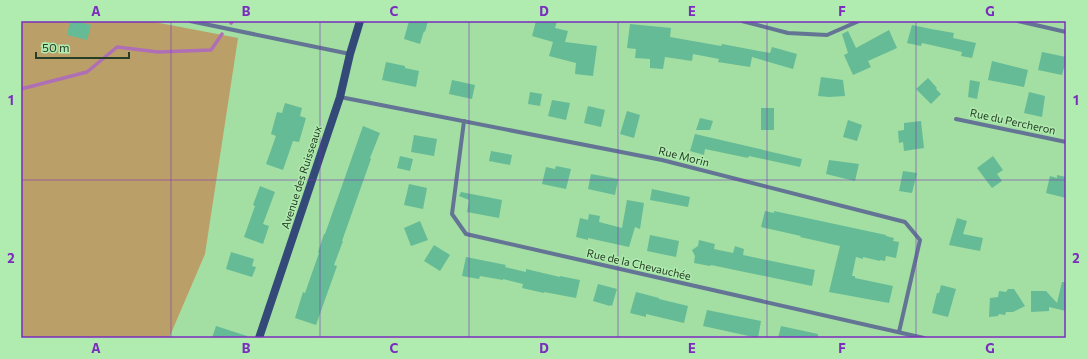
<svg xmlns="http://www.w3.org/2000/svg" width="1087" height="359" viewBox="0 0 1087 359" font-family="Commissioner,sans-serif">
<style>
.green{fill:#bb9f68}
.lines{fill:none;stroke-linecap:round;stroke-linejoin:round}
.stream{stroke:#af6fb5;stroke-width:3.5}
.building{fill:#65bb96}
.street{stroke:#637495;stroke-width:4}
.secondary{stroke:#334978;stroke-width:8}
.grid{fill:none;stroke:#7b2cbf;stroke-width:1;stroke-opacity:0.55}
.labels{text-anchor:middle;dominant-baseline:central;stroke-width:3;stroke-linejoin:round;paint-order:stroke}
.street-label{font-size:11px;fill:#263e26;stroke:#b0ebaf}
.neatline{fill:none;stroke:#7b2cbf;stroke-width:1.5}
.grid-label{font-size:13px;text-anchor:middle;font-weight:bold;fill:#7b2cbf}
</style>
<rect width="100%" height="100%" fill="#a3dea2"/>
<!-- green -->
<polygon class="green" points="21,21 149,21 238,38 205,254 169,338 21,338"/>
<g class="lines">
<!-- stream -->
<g class="stream">
<polyline points="231,23 233,21"/>
<polyline points="21,89 87,72 117,47 158,52 211,50 222,34"/>
</g>
</g>
<!-- building -->
<g class="building">
<polygon points="70,21 75,21 91,25 87,40 67,35"/>
<polygon points="409,21 428,21 425,32 424,31 420,44 404,39"/>
<polygon points="536,21 557,21 555,28 568,31 565,42 597,46 593,76 575,74 576,63 549,56 553,42 532,36"/>
<polygon points="630,24 671,28 670,37 721,46 722,44 770,53 772,47 797,54 793,69 752,57 750,67 718,62 719,59 693,54 692,61 665,57 663,69 650,68 650,59 635,58 636,49 627,48"/>
<polygon points="912,25 931,29 954,33 953,38 976,43 972,58 961,56 962,52 922,43 921,46 907,43"/>
<polygon points="889,30 897,48 868,61 871,67 853,75 844,55 848,53 842,34 848,31 856,48"/>
<polygon points="1042,52 1066,57 1066,61 1062,75 1038,70"/>
<polygon points="992,61 1028,70 1024,87 988,80"/>
<polygon points="386,62 405,66 405,68 419,71 416,87 382,80"/>
<polygon points="821,77 843,80 845,96 829,97 818,96"/>
<polygon points="928,78 937,88 936,89 941,94 931,104 916,89"/>
<polygon points="452,80 475,85 472,99 449,94"/>
<polygon points="970,80 980,82 977,99 968,97"/>
<polygon points="530,92 542,94 540,106 528,104"/>
<polygon points="1029,92 1045,96 1042,117 1024,113"/>
<polygon points="552,100 570,103 566,120 548,116"/>
<polygon points="285,103 302,108 300,116 306,118 299,142 293,141 283,170 266,164 276,136 271,134 277,112 282,113"/>
<polygon points="588,106 605,110 601,127 584,123"/>
<rect x="761" y="108" width="13" height="22"/>
<polygon points="627,111 640,115 634,138 620,134"/>
<polygon points="700,118 713,121 710,130 696,130"/>
<polygon points="848,120 862,125 857,141 843,137"/>
<polygon points="921,121 924,148 904,151 903,142 899,143 898,131 904,130 904,123"/>
<polygon points="363,126 380,133 370,158 371,159 360,190 342,241 343,241 334,265 337,266 316,325 295,318 303,292 305,293 319,253 318,252 324,234 325,234"/>
<polygon points="695,134 802,159 800,167 749,156 748,158 705,149 704,155 690,151"/>
<polygon points="414,135 437,139 434,156 411,152"/>
<polygon points="491,151 512,155 510,165 489,161"/>
<polygon points="400,156 413,159 410,171 397,168"/>
<polygon points="993,156 1003,170 997,174 1002,181 992,188 977,168"/>
<polygon points="829,160 859,164 855,181 826,174"/>
<polygon points="556,166 571,169 566,189 542,184 546,167 555,169"/>
<polygon points="903,171 917,173 912,193 899,191"/>
<polygon points="591,174 618,179 615,195 588,189"/>
<polygon points="1057,175 1066,177 1066,198 1046,193 1050,176 1057,178"/>
<polygon points="409,184 427,188 423,209 404,205"/>
<polygon points="260,186 275,192 263,224 269,226 263,244 244,237 255,206 253,205"/>
<polygon points="652,189 690,197 688,207 650,200"/>
<polygon points="461,192 502,200 499,218 467,212 469,200 459,196"/>
<polygon points="627,200 644,203 640,229 635,227 629,247 588,238 588,240 576,237 580,218 588,220 589,214 600,216 599,222 622,228"/>
<polygon points="765,211 774,213 774,211 886,235 886,236 894,238 893,241 899,242 896,258 886,256 885,261 880,260 880,261 863,257 863,259 856,257 852,276 855,276 855,278 893,286 889,303 829,292 840,246 800,237 801,236 761,227"/>
<polygon points="957,218 967,221 963,234 983,238 980,251 949,245"/>
<polygon points="420,221 428,240 411,246 404,228"/>
<polygon points="650,235 679,241 676,257 647,251"/>
<polygon points="699,240 715,244 714,249 733,253 735,246 744,249 743,255 815,270 812,286 711,265 710,266 694,263 695,256 692,250 698,246"/>
<polygon points="434,245 450,255 440,271 424,261"/>
<polygon points="231,252 254,259 252,266 256,267 252,277 226,269"/>
<polygon points="466,257 506,265 505,267 526,272 526,269 560,277 560,276 580,280 576,298 544,292 544,293 522,288 523,284 503,279 503,280 480,276 479,279 462,276"/>
<polygon points="1062,282 1066,282 1066,311 1049,307 1049,311 1031,312 1031,291 1046,291 1057,303"/>
<polygon points="598,284 617,289 612,306 610,305 610,306 593,301"/>
<polygon points="941,285 956,289 948,317 932,313 937,293 939,293"/>
<polygon points="1008,289 1014,289 1025,306 1013,312 1006,312 1005,315 999,314 998,316 989,317 990,298 998,297 999,291 1006,292"/>
<polygon points="636,292 659,298 659,299 688,306 684,323 646,314 646,317 630,313"/>
<polygon points="707,310 761,321 758,338 703,326"/>
<polygon points="216,326 247,336 246,338 212,338"/>
<polygon points="781,326 818,334 818,338 778,338"/>
</g>
<g class="lines">
<!-- street -->
<g class="street">
<polyline points="190,21 350,54"/>
<polyline points="742,21 788,33 827,35 859,21"/>
<polyline points="1018,21 1066,32"/>
<polyline points="340,97 662,160 905,222 920,240 899,332"/>
<polyline points="956,119 1066,142"/>
<polyline points="464,121 452,214 466,234 924,338"/>
</g>
<!-- secondary -->
<polyline class="secondary" points="259,338 340,97 350,54 360,21"/>
</g>
<!-- grid -->
<path class="grid" d="M171 21V338M320 21V338M469 21V338M618 21V338M767 21V338M916 21V338M21 180H1066"/>
<g class="labels">
<!-- street labels -->
<g class="street-label">
<text transform="translate(1013 121) rotate(12)">Rue du Percheron</text>
<text transform="translate(684 156) rotate(14)">Rue Morin</text>
<text transform="translate(301 177) rotate(-72)">Avenue des Ruisseaux</text>
<text transform="translate(639 264) rotate(13)">Rue de la Chevauchée</text>
</g>
</g>
<!-- border -->
<rect width="1087" height="359" fill="none" stroke="#b0ebaf" stroke-width="44"/>
<!-- scale -->
<path d="M36 52v6h93v-6" fill="none" stroke="#263e26" stroke-width="2"/>
<text x="42" y="52" font-size="12" fill="#263e26" stroke="#b0ebaf" stroke-width="3" paint-order="stroke">50 m</text>
<rect x="22" y="22" width="1043" height="315" class="neatline"/>
<g class="grid-label">
<text x="96" y="16">A</text>
<text x="246" y="16">B</text>
<text x="394" y="16">C</text>
<text x="544" y="16">D</text>
<text x="692" y="16">E</text>
<text x="842" y="16">F</text>
<text x="990" y="16">G</text>
<text x="11" y="105">1</text>
<text x="1076" y="105">1</text>
<text x="11" y="263">2</text>
<text x="1076" y="263">2</text>
<text x="96" y="353">A</text>
<text x="246" y="353">B</text>
<text x="394" y="353">C</text>
<text x="544" y="353">D</text>
<text x="692" y="353">E</text>
<text x="842" y="353">F</text>
<text x="990" y="353">G</text>
</g>
</svg>
